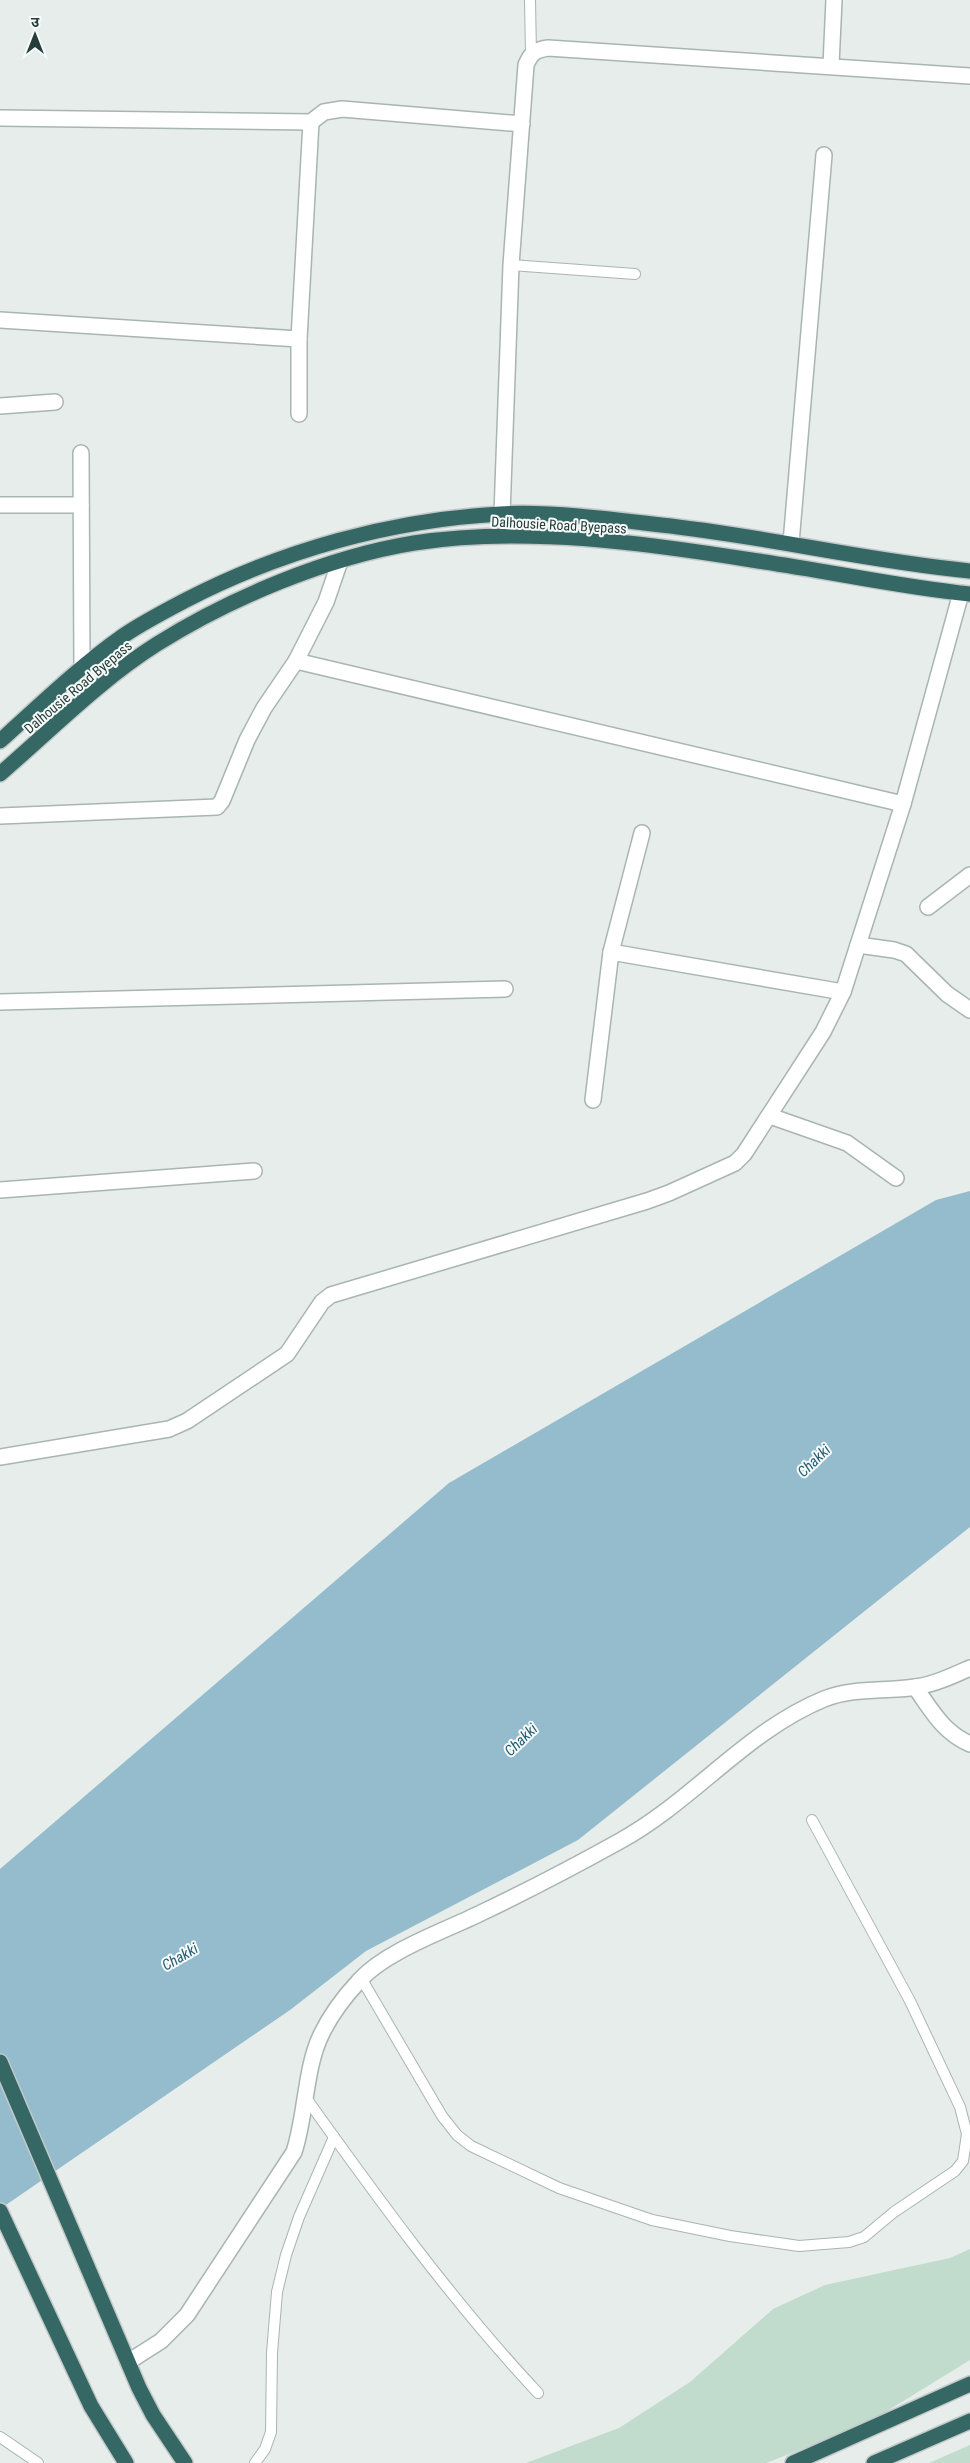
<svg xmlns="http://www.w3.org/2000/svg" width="970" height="2463" viewBox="0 0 970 2463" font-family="'Roboto Condensed','Noto Sans Devanagari',sans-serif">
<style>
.green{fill:#c1dccc}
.water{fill:#94bccd}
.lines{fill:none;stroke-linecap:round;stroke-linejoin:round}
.lane-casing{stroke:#a9b5b3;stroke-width:12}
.street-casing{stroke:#a9b5b3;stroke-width:18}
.highway-casing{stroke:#c2c9c8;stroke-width:18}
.lane{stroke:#fff;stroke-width:10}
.street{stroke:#fff;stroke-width:15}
.highway{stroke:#356864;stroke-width:15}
.labels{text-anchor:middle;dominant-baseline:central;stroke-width:4;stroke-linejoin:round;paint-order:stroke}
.street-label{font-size:14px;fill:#263e3b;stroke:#f6faf9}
.water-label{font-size:15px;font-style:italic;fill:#255d75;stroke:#f6faf9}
</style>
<rect width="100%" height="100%" fill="#e6edeb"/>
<!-- green -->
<g class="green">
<polygon points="970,2249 970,2360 866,2424 766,2463 526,2463 619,2428 690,2382 773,2309 825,2285 950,2258"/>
<polygon points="970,2445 970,2463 929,2463"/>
</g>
<!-- water -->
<polygon class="water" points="970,1191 970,1527 578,1840 366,1951 290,2010 0,2209 0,1869 449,1483 936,1200"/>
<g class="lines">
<defs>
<g id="lane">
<polyline points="530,0 531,54"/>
<polyline points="511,265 635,274"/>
<polyline points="361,1978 442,2116 457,2135 471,2146 559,2188 652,2220 730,2236 799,2246 849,2242 864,2237 894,2212 955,2171 963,2161 967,2134 960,2107 910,2001 812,1820"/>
<path d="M306 2098C379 2200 452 2301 538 2393"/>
<polyline points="0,2437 38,2463"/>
<polyline points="255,2463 265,2449 271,2432 272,2353 277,2292 286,2255 299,2217 334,2137"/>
</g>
<g id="street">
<polyline points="831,65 834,0"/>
<polyline points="0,118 311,122 324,112 342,109 522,124"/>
<polyline points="0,320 299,339"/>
<polyline points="0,406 55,402"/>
<polyline points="299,414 299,339 311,122"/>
<polyline points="81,453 82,668"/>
<polyline points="0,505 81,505"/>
<path d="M502 514 511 265 526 65C531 53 535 50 548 48L970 76"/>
<polyline points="791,543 824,155"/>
<polyline points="296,661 903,804"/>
<polyline points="0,816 217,807 222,801 247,740 264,708 296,661 326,602 340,561"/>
<polyline points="928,907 970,875"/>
<polyline points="858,945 894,950 906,954 947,994 970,1010"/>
<polyline points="611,952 642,833"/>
<polyline points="0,1002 505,989"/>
<polyline points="593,1100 611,952 843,992"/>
<polyline points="770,1116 847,1143 896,1178"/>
<polyline points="0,1190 254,1171"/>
<polyline points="0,1457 169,1429 187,1421 287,1354 322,1302 331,1295 647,1201 669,1193 735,1163 744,1154 823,1032 843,992 903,804 961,593"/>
<path d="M915 1687C932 1711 943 1732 970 1744"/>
<path d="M128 2362 161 2341 187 2315 294 2152C306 2116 305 2068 321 2035 330 2016 345 1996 359 1981 385 1951 447 1930 483 1912 529 1890 575 1866 620 1841 693 1801 746 1731 824 1699 854 1687 885 1692 916 1687 935 1684 952 1676 970 1668"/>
</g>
<g id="highway">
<path d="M0 741C40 705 79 667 123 636 142 623 165 611 186 600 283 550 391 520 500 514 549 511 612 519 661 525 765 536 866 561 970 571"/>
<path d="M0 774C51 730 100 680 157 644 230 598 328 557 414 543 527 526 646 543 758 561 829 571 899 587 970 594"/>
<polyline points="0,2062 139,2388 153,2415 185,2463"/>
<polyline points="0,2211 91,2406 126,2463"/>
<polyline points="793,2463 970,2384"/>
<polyline points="874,2463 970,2421"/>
</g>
</defs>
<!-- lane casing -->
<use href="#lane" class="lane-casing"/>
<!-- street casing -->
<use href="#street" class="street-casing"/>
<!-- highway casing -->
<use href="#highway" class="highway-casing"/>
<!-- lane -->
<use href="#lane" class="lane"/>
<!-- street -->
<use href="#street" class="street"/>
<!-- highway -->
<use href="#highway" class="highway"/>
</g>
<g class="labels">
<!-- street labels -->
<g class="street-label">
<text transform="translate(559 525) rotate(3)">Dalhousie Road Byepass</text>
<text transform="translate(78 687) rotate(-40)">Dalhousie Road Byepass</text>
</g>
<!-- water labels -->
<g class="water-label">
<text transform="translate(814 1461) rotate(-44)">Chakki</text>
<text transform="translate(521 1740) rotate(-44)">Chakki</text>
<text transform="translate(180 1957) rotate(-30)">Chakki</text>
</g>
</g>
<!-- north arrow -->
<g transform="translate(35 35)" stroke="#f6faf9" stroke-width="4" paint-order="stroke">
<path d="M0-4L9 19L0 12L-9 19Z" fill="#263e3b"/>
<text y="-8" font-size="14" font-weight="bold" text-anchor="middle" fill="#263e3b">उ</text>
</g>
</svg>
